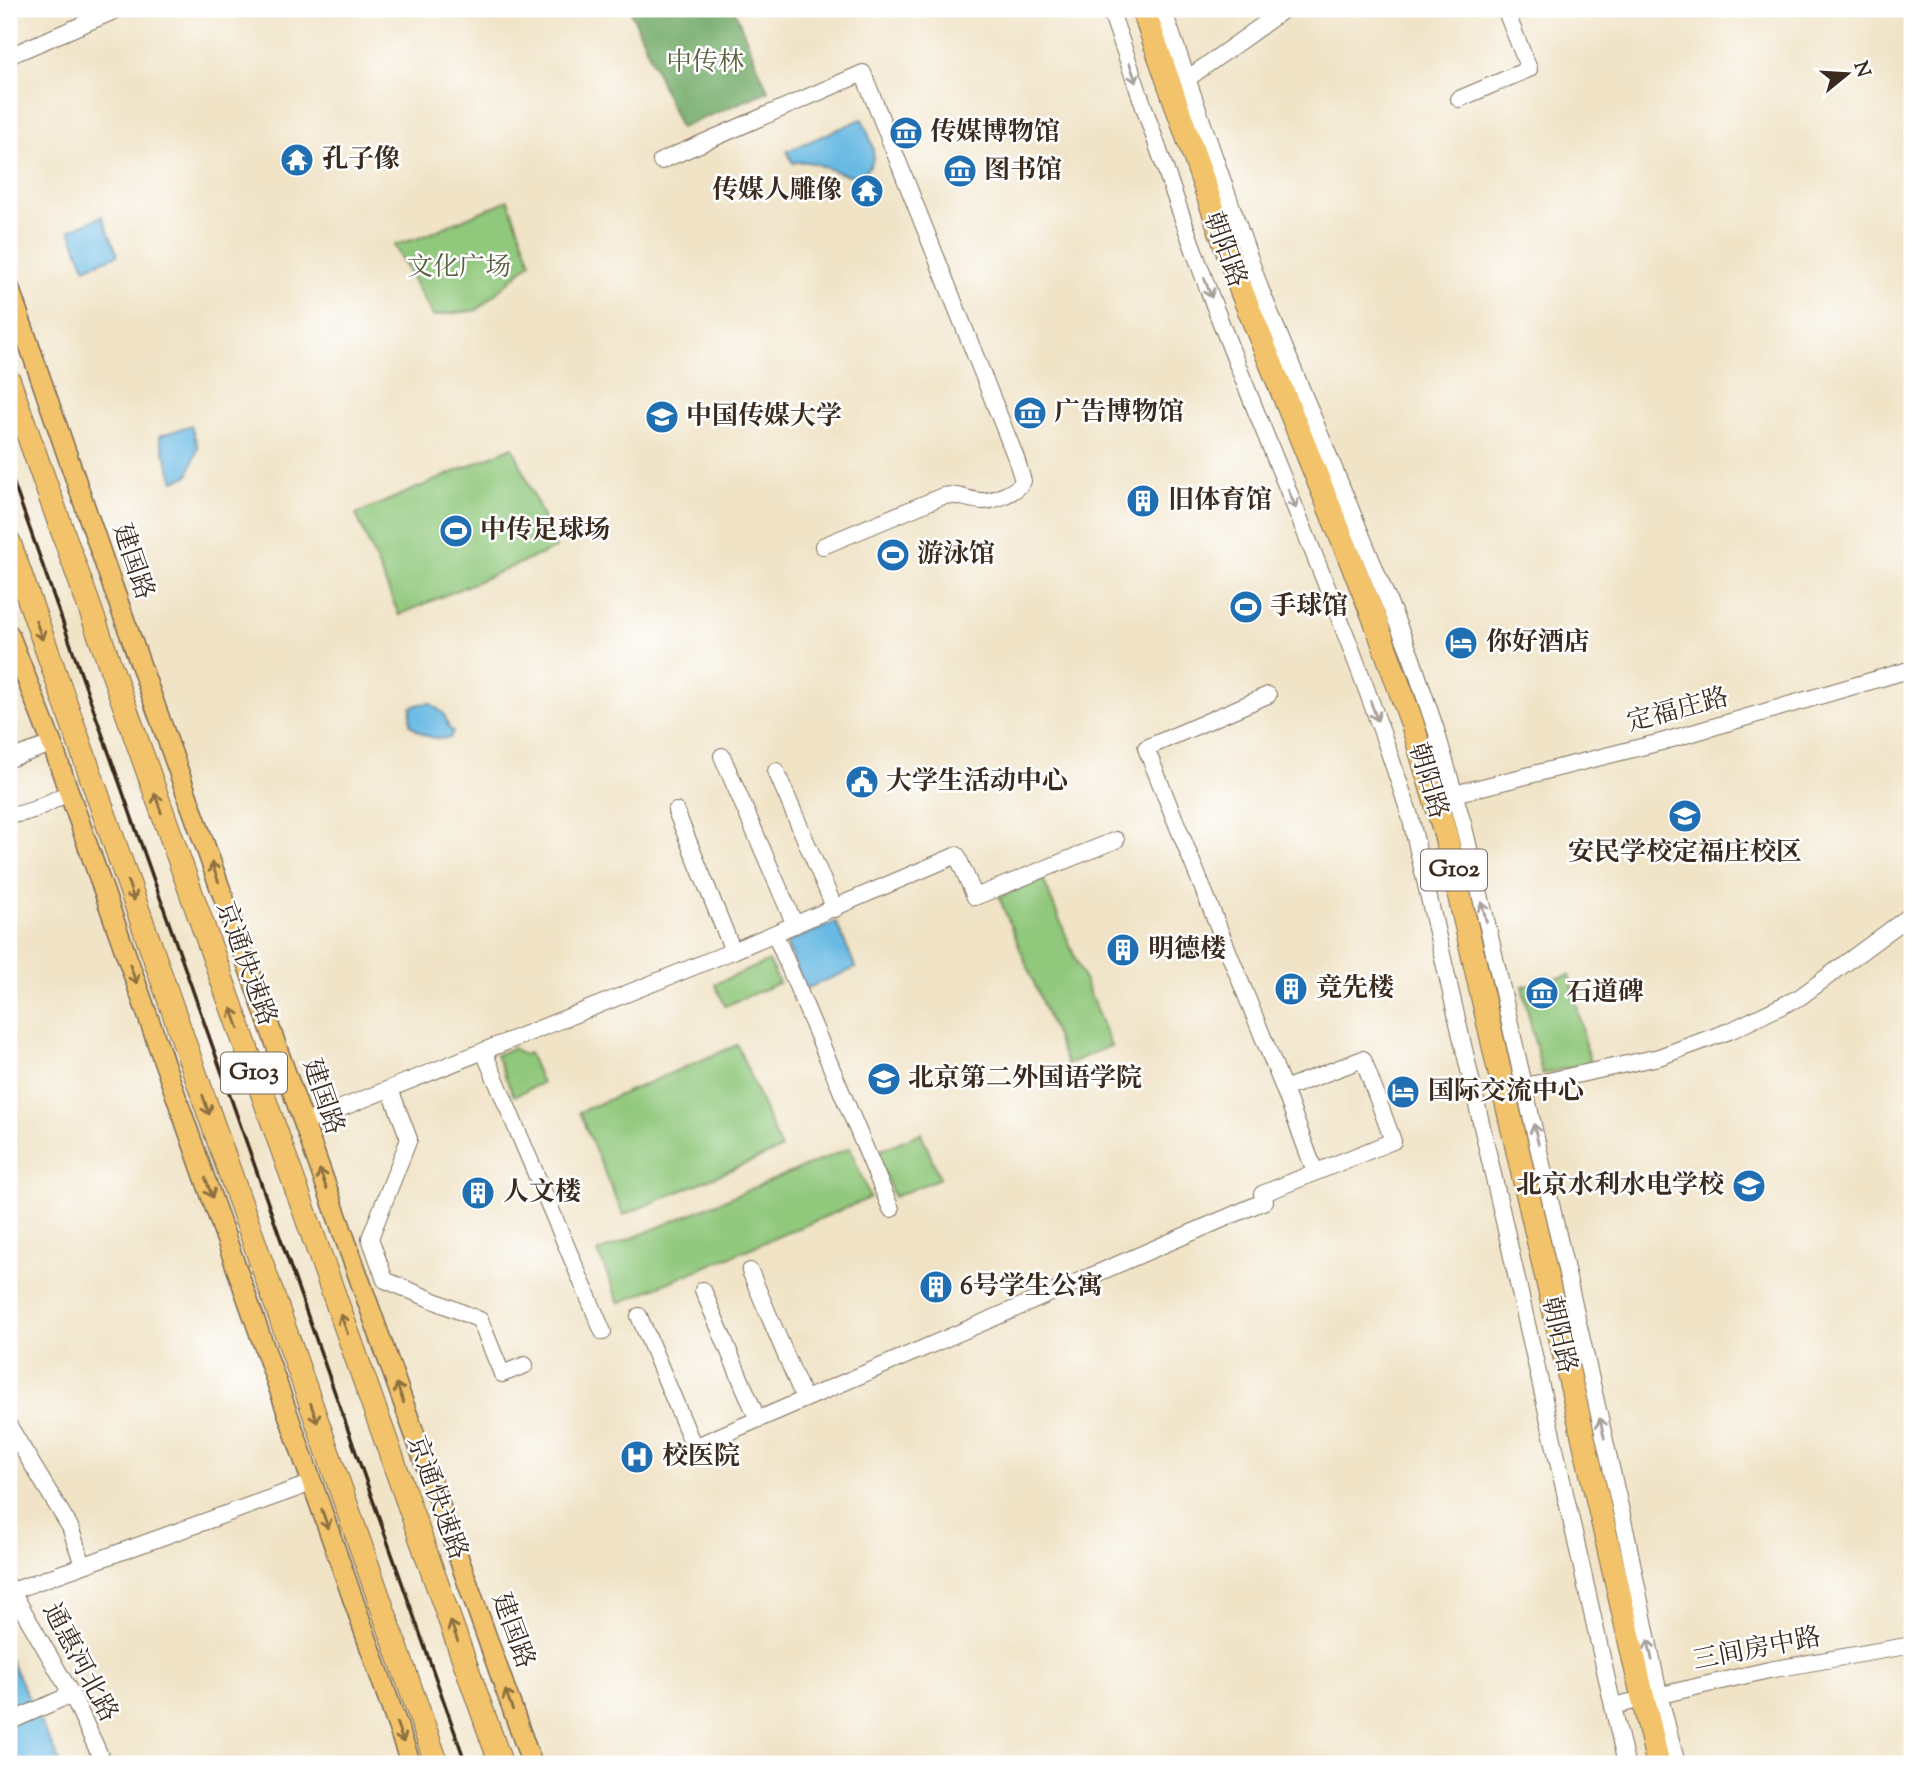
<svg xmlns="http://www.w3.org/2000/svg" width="1921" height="1773" viewBox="0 0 1921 1773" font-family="'Sorts Mill Goudy','Noto Serif SC',serif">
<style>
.green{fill:#90c87b;stroke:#66794c;stroke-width:2}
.forest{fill:#74ac6b;stroke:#586b44;stroke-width:2}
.water{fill:#68b9e3;stroke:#527280;stroke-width:2}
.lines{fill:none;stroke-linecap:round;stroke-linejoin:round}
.minor-casing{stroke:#7a6b59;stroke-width:18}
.major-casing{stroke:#7a6b59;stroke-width:22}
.highway-casing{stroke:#7a6b59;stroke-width:25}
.minor{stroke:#fff;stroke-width:16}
.major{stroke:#f2c36a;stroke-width:19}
.highway{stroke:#f2c36a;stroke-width:23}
.rail{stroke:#3b2a1e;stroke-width:3.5}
.oneway{stroke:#a79f9a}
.oneway2{stroke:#8d6f40}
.labels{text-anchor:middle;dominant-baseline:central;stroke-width:5;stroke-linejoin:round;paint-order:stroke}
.shield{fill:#fff;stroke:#766a62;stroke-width:2}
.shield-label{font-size:24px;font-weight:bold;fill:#3b2a1e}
.park-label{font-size:26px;fill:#59613f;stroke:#fff}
.poi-label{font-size:26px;font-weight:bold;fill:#3b2a1e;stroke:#fff;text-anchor:start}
.street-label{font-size:26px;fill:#3b2a1e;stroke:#fff}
</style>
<rect width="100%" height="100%" fill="#fff"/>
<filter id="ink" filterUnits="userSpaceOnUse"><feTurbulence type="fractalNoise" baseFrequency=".0143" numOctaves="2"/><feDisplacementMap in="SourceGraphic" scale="14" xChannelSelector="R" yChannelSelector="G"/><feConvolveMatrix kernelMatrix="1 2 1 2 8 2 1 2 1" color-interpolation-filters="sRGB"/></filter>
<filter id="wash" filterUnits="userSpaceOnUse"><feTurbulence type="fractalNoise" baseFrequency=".00686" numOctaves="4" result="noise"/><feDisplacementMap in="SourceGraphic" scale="28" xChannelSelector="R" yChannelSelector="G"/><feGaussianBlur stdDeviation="1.57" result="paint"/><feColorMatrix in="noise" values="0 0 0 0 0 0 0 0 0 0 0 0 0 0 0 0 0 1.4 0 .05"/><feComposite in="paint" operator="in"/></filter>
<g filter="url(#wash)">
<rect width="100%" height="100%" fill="#f0e3c6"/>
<!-- green -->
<g class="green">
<polygon points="508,200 531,262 477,310 433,316 394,245 419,238"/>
<polygon points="513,447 556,548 399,615 356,514"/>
<polygon points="1043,879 1111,1046 1067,1064 999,897"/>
<polygon points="769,961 779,983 725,1006 715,984"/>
<polygon points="1570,975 1590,1063 1542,1074 1522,986"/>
<polygon points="737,1045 781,1149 623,1215 579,1112"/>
<polygon points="513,1048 523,1055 529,1053 542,1083 514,1096 496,1055"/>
<polygon points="921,1133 940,1178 894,1197 876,1152"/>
<polygon points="850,1148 870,1198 619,1303 598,1252"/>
</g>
<!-- forest -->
<polygon class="forest" points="630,9 734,9 768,91 680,128"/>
<!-- water -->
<g class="water">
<path d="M862 119C868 134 882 157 866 170 843 187 821 155 793 163L787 151Z"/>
<polygon points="102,216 118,255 85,268 70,230"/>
<polygon points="191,425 198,448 188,476 174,481 159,436"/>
<path d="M430 703 444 714 449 728 453 731 450 738C434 740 421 736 410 724L411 707 420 704Z"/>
<polygon points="836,922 856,968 805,989 786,943"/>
<polygon points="9,1658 61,1764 9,1764"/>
</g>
</g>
<g filter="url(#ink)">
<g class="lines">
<defs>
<g id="minor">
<path d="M1110 9C1145 108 1177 207 1214 305 1279 475 1355 641 1410 816L1505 1226 1626 1764"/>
<polyline points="1163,9 1260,288 1411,656 1436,730 1464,827 1490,936 1626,1533 1659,1694 1677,1764"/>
<polyline points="9,56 119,9"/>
<polyline points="1187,79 1285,9"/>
<polyline points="1459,99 1529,69 1505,9"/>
<path d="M661 161 863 73 1016 458 1023 481C1019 491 994 501 983 501 969 501 958 493 943 496L823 546"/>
<polyline points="1268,695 1146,748 1284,1089"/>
<polyline points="722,756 795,925"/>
<polyline points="9,759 52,744"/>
<polyline points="776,771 835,909"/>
<polyline points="1454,794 1665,741 1912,669"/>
<polyline points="676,811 733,951"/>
<path d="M9 815C33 814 48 802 70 792"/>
<polyline points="775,934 891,1209"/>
<polyline points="484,1052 603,1332"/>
<polyline points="1525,1086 1659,1057 1732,1030 1800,997 1912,914"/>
<polyline points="390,1089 409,1139 370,1238 385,1280 480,1320 502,1374 525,1365"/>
<polyline points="304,1123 733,951 957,855 975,897 1116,840"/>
<polyline points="750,1271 804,1398"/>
<polyline points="703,1290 757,1418"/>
<polyline points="639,1316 694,1447 1265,1201 1262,1194 1393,1141 1363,1059 1284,1089 1315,1172"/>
<polyline points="9,1426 70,1527 83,1565"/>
<polyline points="9,1586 73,1697 104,1764"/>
<polyline points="12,1591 312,1483"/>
<polyline points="1613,1706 1769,1670 1912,1645"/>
<polyline points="9,1722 61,1699 73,1697"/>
</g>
<g id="major">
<polyline points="9,287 109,576 532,1764"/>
<polyline points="9,634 52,744 411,1764"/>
</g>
<g id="highway">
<polyline points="1143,9 1241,290 1375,620 1412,723 1445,833 1658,1764"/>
<polyline points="9,381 501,1764"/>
<polyline points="9,542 437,1764"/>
</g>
</defs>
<!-- minor casing -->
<use href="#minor" class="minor-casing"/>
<!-- major casing -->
<use href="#major" class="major-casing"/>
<!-- highway casing -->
<use href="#highway" class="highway-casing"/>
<!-- minor -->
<use href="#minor" class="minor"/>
<!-- major -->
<use href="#major" class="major"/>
<!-- highway -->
<use href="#highway" class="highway"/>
<!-- rail -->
<polyline class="rail" points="9,470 466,1764"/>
</g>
<!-- one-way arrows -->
<defs><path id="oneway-shaft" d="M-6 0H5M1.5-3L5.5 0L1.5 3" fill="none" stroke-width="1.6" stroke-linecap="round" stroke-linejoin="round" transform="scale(1.75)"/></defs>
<g class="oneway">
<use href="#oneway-shaft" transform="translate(1133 73) rotate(71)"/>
<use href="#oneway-shaft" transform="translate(1208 288) rotate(70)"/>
<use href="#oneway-shaft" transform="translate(1292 499) rotate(68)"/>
<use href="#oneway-shaft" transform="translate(1374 711) rotate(70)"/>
<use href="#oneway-shaft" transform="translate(1484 912) rotate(-104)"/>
<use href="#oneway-shaft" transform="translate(1536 1134) rotate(-103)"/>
<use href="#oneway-shaft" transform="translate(1602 1428) rotate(-103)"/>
<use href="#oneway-shaft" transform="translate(1650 1650) rotate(-102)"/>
</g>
<g class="oneway2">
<use href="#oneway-shaft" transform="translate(39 630) rotate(71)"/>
<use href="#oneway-shaft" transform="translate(158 803) rotate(-109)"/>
<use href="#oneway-shaft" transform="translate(215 872) rotate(-110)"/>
<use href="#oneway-shaft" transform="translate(131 891) rotate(71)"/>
<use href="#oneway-shaft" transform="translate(133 974) rotate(71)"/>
<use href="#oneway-shaft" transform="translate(235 1018) rotate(-110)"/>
<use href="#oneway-shaft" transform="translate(206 1105) rotate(71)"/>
<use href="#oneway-shaft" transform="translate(323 1179) rotate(-110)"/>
<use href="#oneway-shaft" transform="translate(209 1188) rotate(71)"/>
<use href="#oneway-shaft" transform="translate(344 1324) rotate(-110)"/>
<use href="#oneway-shaft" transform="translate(400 1393) rotate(-110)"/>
<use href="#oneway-shaft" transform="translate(314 1413) rotate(71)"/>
<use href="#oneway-shaft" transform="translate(325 1519) rotate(71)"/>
<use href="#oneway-shaft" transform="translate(454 1631) rotate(-110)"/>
<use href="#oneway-shaft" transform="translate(509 1700) rotate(-110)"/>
<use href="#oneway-shaft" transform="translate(400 1733) rotate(71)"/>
</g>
</g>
<!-- icons -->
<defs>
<symbol id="museum-disc" viewBox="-11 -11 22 22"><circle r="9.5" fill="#1f6fb2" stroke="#fff"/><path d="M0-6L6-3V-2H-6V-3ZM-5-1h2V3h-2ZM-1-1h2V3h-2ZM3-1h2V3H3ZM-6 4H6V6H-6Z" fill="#fff"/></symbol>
<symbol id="temple-disc" viewBox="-11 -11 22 22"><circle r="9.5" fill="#1f6fb2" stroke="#fff"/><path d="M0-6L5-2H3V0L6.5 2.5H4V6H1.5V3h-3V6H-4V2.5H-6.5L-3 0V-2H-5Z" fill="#fff"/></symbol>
<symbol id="university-disc" viewBox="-11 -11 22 22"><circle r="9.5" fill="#1f6fb2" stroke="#fff"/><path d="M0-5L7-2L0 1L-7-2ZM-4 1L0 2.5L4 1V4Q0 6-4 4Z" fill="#fff"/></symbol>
<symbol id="building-disc" viewBox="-11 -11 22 22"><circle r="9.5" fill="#1f6fb2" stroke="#fff"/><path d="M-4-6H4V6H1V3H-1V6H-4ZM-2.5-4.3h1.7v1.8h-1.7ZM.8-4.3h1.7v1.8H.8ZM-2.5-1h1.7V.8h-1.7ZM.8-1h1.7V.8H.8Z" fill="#fff"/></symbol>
<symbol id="stadium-disc" viewBox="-11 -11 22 22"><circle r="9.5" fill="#1f6fb2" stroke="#fff"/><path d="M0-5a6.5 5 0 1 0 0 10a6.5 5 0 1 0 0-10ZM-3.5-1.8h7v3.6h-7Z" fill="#fff"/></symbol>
<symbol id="hotel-disc" viewBox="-11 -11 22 22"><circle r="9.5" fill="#1f6fb2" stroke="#fff"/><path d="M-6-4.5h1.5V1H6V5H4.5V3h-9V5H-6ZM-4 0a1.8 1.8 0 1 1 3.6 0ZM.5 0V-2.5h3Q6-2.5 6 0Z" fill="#fff"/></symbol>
<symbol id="civic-disc" viewBox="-11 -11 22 22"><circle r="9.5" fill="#1f6fb2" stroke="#fff"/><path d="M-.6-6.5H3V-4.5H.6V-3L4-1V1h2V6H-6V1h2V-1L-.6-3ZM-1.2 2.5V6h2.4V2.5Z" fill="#fff"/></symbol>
<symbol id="school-disc" viewBox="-11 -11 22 22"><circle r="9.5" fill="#1f6fb2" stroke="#fff"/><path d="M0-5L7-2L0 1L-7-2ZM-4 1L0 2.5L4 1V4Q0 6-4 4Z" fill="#fff"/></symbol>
<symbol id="hospital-disc" viewBox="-11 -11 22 22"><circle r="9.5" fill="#1f6fb2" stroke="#fff"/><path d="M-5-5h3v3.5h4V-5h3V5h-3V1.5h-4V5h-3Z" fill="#fff"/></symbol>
</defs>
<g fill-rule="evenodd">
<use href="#museum-disc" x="887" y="114" width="38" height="38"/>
<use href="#temple-disc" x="278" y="141" width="38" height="38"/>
<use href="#museum-disc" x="941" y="152" width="38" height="38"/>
<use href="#temple-disc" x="848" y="172" width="38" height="38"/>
<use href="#museum-disc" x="1011" y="394" width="38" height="38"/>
<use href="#university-disc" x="643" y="398" width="38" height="38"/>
<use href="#building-disc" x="1124" y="482" width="38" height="38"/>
<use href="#stadium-disc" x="437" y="512" width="38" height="38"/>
<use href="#stadium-disc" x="874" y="536" width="38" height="38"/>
<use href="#stadium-disc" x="1227" y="588" width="38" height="38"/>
<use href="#hotel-disc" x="1442" y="624" width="38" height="38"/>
<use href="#civic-disc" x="843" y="763" width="38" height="38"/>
<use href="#school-disc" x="1666" y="797" width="38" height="38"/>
<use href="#building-disc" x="1104" y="931" width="38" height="38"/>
<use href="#building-disc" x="1272" y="970" width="38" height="38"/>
<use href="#museum-disc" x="1523" y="974" width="38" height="38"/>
<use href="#university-disc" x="865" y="1060" width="38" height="38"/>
<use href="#hotel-disc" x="1384" y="1073" width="38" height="38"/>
<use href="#school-disc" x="1730" y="1167" width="38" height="38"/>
<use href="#building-disc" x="459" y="1174" width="38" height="38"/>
<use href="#building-disc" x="917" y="1268" width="38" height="38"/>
<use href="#hospital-disc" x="618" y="1438" width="38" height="38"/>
</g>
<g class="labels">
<!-- shield labels -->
<g class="shield">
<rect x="1421" y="849.5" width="66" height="41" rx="5"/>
<rect x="221" y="1052.5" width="66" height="41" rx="5"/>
</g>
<g class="shield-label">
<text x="1454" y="870">G102</text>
<text x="254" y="1073">G103</text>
</g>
<!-- park labels -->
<g class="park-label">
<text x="705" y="63">中传林</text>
<text x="459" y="268">文化广场</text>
</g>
<!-- poi labels -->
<g class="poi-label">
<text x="930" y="133">传媒博物馆</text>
<text x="322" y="160">孔子像</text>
<text x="984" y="171">图书馆</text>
<text x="842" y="191" text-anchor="end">传媒人雕像</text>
<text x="1054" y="413">广告博物馆</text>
<text x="686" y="417">中国传媒大学</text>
<text x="1168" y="501">旧体育馆</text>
<text x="480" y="531">中传足球场</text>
<text x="917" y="555">游泳馆</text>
<text x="1270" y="607">手球馆</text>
<text x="1486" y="643">你好酒店</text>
<text x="886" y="782">大学生活动中心</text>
<text x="1685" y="853" text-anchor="middle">安民学校定福庄校区</text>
<text x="1148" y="950">明德楼</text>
<text x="1316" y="989">竞先楼</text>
<text x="1566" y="993">石道碑</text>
<text x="908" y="1079">北京第二外国语学院</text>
<text x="1428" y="1092">国际交流中心</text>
<text x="1724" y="1186" text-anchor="end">北京水利水电学校</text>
<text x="503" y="1193">人文楼</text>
<text x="960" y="1287">6号学生公寓</text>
<text x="662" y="1457">校医院</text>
</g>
<!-- street labels -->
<g class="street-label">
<text transform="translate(1224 250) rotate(70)">朝阳路</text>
<text transform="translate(132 562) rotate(71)">建国路</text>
<text transform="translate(1678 711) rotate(-15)">定福庄路</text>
<text transform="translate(1427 781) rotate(73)">朝阳路</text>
<text transform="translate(245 964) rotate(70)">京通快速路</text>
<text transform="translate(322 1097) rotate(71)">建国路</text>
<text transform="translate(1558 1335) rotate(77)">朝阳路</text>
<text transform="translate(436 1498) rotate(70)">京通快速路</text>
<text transform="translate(512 1631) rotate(70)">建国路</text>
<text transform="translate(1757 1650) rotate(-11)">三间房中路</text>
<text transform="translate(79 1663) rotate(62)">通惠河北路</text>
</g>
</g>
<!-- margin -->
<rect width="1921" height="1773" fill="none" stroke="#fff" stroke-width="35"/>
<!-- north arrow -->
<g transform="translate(1847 74) rotate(72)" stroke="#ffffff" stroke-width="5" paint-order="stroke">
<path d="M0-5L12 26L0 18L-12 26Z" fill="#3b2a1e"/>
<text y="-10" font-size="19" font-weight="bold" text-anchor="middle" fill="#3b2a1e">N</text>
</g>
</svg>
